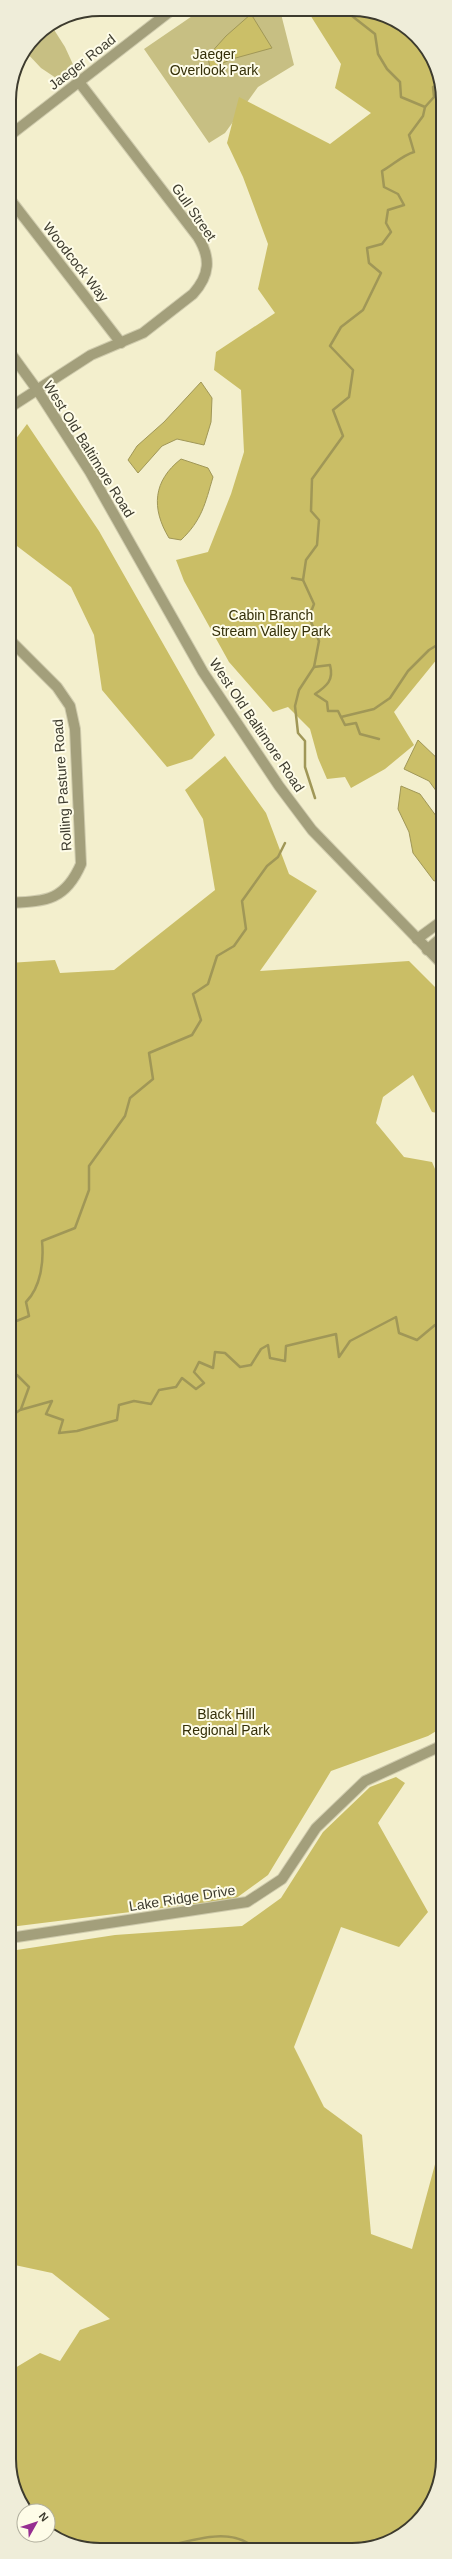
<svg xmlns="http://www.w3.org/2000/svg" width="452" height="2559" viewBox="0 0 452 2559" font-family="Arial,sans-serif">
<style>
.green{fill:#c7bf83}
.forest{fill:#cabe66}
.water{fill:#cbbf68;stroke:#a09757}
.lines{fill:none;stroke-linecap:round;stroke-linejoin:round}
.stream{stroke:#a09757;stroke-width:2.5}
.minor-casing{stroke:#cfcbad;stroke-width:12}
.tertiary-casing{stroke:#cfcbad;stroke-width:12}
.minor{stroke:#a39f7b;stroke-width:10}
.tertiary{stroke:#a39f7b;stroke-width:10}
.labels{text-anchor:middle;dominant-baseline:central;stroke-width:4;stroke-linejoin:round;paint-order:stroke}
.park-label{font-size:14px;fill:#342f08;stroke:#fefce8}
.street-label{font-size:14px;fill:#3d3b2e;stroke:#fefce8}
.rim{fill:none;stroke:#3d3b2e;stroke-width:2}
</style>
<rect width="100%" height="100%" fill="#f3efcd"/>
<!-- green -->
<g class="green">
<polygon points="201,10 280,10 294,65 258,87 225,133 209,143 144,49"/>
<polygon points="51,25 65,47 76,71 62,82 41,68 25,51 36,35"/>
</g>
<!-- forest -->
<g class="forest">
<polygon points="307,10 370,11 420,40 442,88 442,653 394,712 414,745 385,769 351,788 345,777 327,779 318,758 310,729 288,707 273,712 229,662 184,581 176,560 208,552 231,494 244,452 241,390 214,370 216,352 275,313 258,289 268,244 243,177 227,143 239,97 330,144 371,113 335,88 341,64"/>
<polygon points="27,424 99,531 215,735 192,759 167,767 102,690 94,635 71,587 9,540 9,448"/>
<path d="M225 756 266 813 289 874 317 891 260 971 409 961 443 995V1114L432 1112 413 1075 383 1097 376 1123 404 1157 432 1162C442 1185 447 1194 436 1217L443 1219V1727L428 1736 331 1771 268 1875 235 1899 10 1927 9 963 55 960 60 973 114 970 215 890 203 819 185 790Z"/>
<polygon points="396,1777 405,1783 378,1823 428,1912 399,1947 341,1927 294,2047 324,2107 362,2135 371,2234 412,2249 443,2135 443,2459 436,2494 420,2519 392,2541 364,2549 82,2548 48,2529 48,2511 28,2511 10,2471 10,2371 40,2353 60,2361 80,2330 110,2319 52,2273 10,2264 10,1951 115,1935 242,1926 281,1898 323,1832 370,1787"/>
</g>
<!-- water -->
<g class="water">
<polygon points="251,14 272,48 232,59 210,69 208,56 226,36"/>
<polygon points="201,382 212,398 211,422 204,445 177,439 162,446 138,473 128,460 137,446 164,422"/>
<path d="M181 459 208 468 213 477C205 504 202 520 181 540L169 538C151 508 153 481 181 459Z"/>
<polygon points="418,740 442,763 442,799 429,781 404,769"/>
<polygon points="401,786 420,794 442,824 442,879 434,881 413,853 409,832 398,809"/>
</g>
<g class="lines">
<!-- stream -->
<g class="stream">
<polyline points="425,107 434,97 433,87 440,83"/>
<polyline points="292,578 303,580"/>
<path d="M314 667 330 665C334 680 327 686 315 694L327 702 328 711H338L345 725 356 723 360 734 379 739"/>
<polyline points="341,717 374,709 390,698 408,671 429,650 442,642"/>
<path d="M315 798 305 767V741L298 733 295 706 299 690 314 667 319 641 309 617 314 604 303 580 306 560 317 545 319 520 311 511 312 479 343 436 333 410 349 397 353 370 330 346 341 327 363 310 381 273 369 263 367 248 382 244 391 232 386 223 388 210 404 205 398 194 384 187 382 171C393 165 403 155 414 152L409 135 423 116 425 107 401 97 400 82 387 69 378 54 375 34 352 16 351 11"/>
<path d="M9 1324 29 1316 26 1302C41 1287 44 1261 42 1241L75 1228 89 1190V1166L125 1116 130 1098 153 1079 149 1053 192 1035 201 1020 193 994 208 984 217 956 234 946 246 929 242 901 267 866 278 857 285 843"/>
<polyline points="9,1377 17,1375 29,1387 21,1409"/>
<polyline points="10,1417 20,1410 52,1401 46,1414 63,1420 59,1433 77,1431 117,1420 119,1405 134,1401 151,1404 159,1390 176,1387 182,1378 196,1389 204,1383 194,1372 199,1362 213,1368 215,1352 225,1353 240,1367 251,1365 261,1349 268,1345 270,1358 285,1361 286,1346 336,1334 339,1357 350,1341 396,1317 399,1333 417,1340 435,1325 443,1327"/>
<path d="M169 2549 171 2545C199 2539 232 2527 256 2549"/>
</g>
<defs>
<g id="minor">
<polyline points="9,136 173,9"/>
<polyline points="9,198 121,343"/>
<path d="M9 408 91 355 143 333 193 294C210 275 211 258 198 237L79 82"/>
<path d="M9 639 57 687 70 706 75 729 81 864C65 901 46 901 9 903"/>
<polyline points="10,1938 247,1902 282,1879 316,1828 365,1781 443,1745"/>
</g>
<g id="tertiary">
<polyline points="9,351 38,391 90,472 203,672 279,786 312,830 443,965"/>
<polyline points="417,939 443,920"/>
<polyline points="427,950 443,936"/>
</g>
</defs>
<!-- minor casing -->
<use href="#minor" class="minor-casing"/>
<!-- tertiary casing -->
<use href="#tertiary" class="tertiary-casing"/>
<!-- minor -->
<use href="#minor" class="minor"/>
<!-- tertiary -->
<use href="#tertiary" class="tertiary"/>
</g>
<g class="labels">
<!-- park labels -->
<g class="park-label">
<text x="214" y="54">Jaeger<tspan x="214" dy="16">Overlook Park</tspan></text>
<text x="271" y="615">Cabin Branch<tspan x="271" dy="16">Stream Valley Park</tspan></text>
<text x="226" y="1714">Black Hill<tspan x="226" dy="16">Regional Park</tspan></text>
</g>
<!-- street labels -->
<g class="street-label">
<text transform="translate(82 62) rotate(-38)">Jaeger Road</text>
<text transform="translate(194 212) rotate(55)">Gull Street</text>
<text transform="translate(76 262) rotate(52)">Woodcock Way</text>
<text transform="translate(89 449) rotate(58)">West Old Baltimore Road</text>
<text transform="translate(257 725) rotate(56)">West Old Baltimore Road</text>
<text transform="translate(62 785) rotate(-94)">Rolling Pasture Road</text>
<text transform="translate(182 1898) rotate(-9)">Lake Ridge Drive</text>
</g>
</g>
<!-- crop -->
<path d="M0 0H452V2559H0ZM100 16H352A84 84 0 0 1 436 100V2459A84 84 0 0 1 352 2543H100A84 84 0 0 1 16 2459V100A84 84 0 0 1 100 16Z" fill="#efedd9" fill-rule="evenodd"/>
<path class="rim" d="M100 16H352A84 84 0 0 1 436 100V2459A84 84 0 0 1 352 2543H100A84 84 0 0 1 16 2459V100A84 84 0 0 1 100 16Z"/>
<!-- north arrow -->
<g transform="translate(36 2523) rotate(51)"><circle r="19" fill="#fefce8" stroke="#b1af9e"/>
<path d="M0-3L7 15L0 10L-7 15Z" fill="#962e91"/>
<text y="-6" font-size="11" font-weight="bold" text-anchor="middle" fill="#3d3b2e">N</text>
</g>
</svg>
